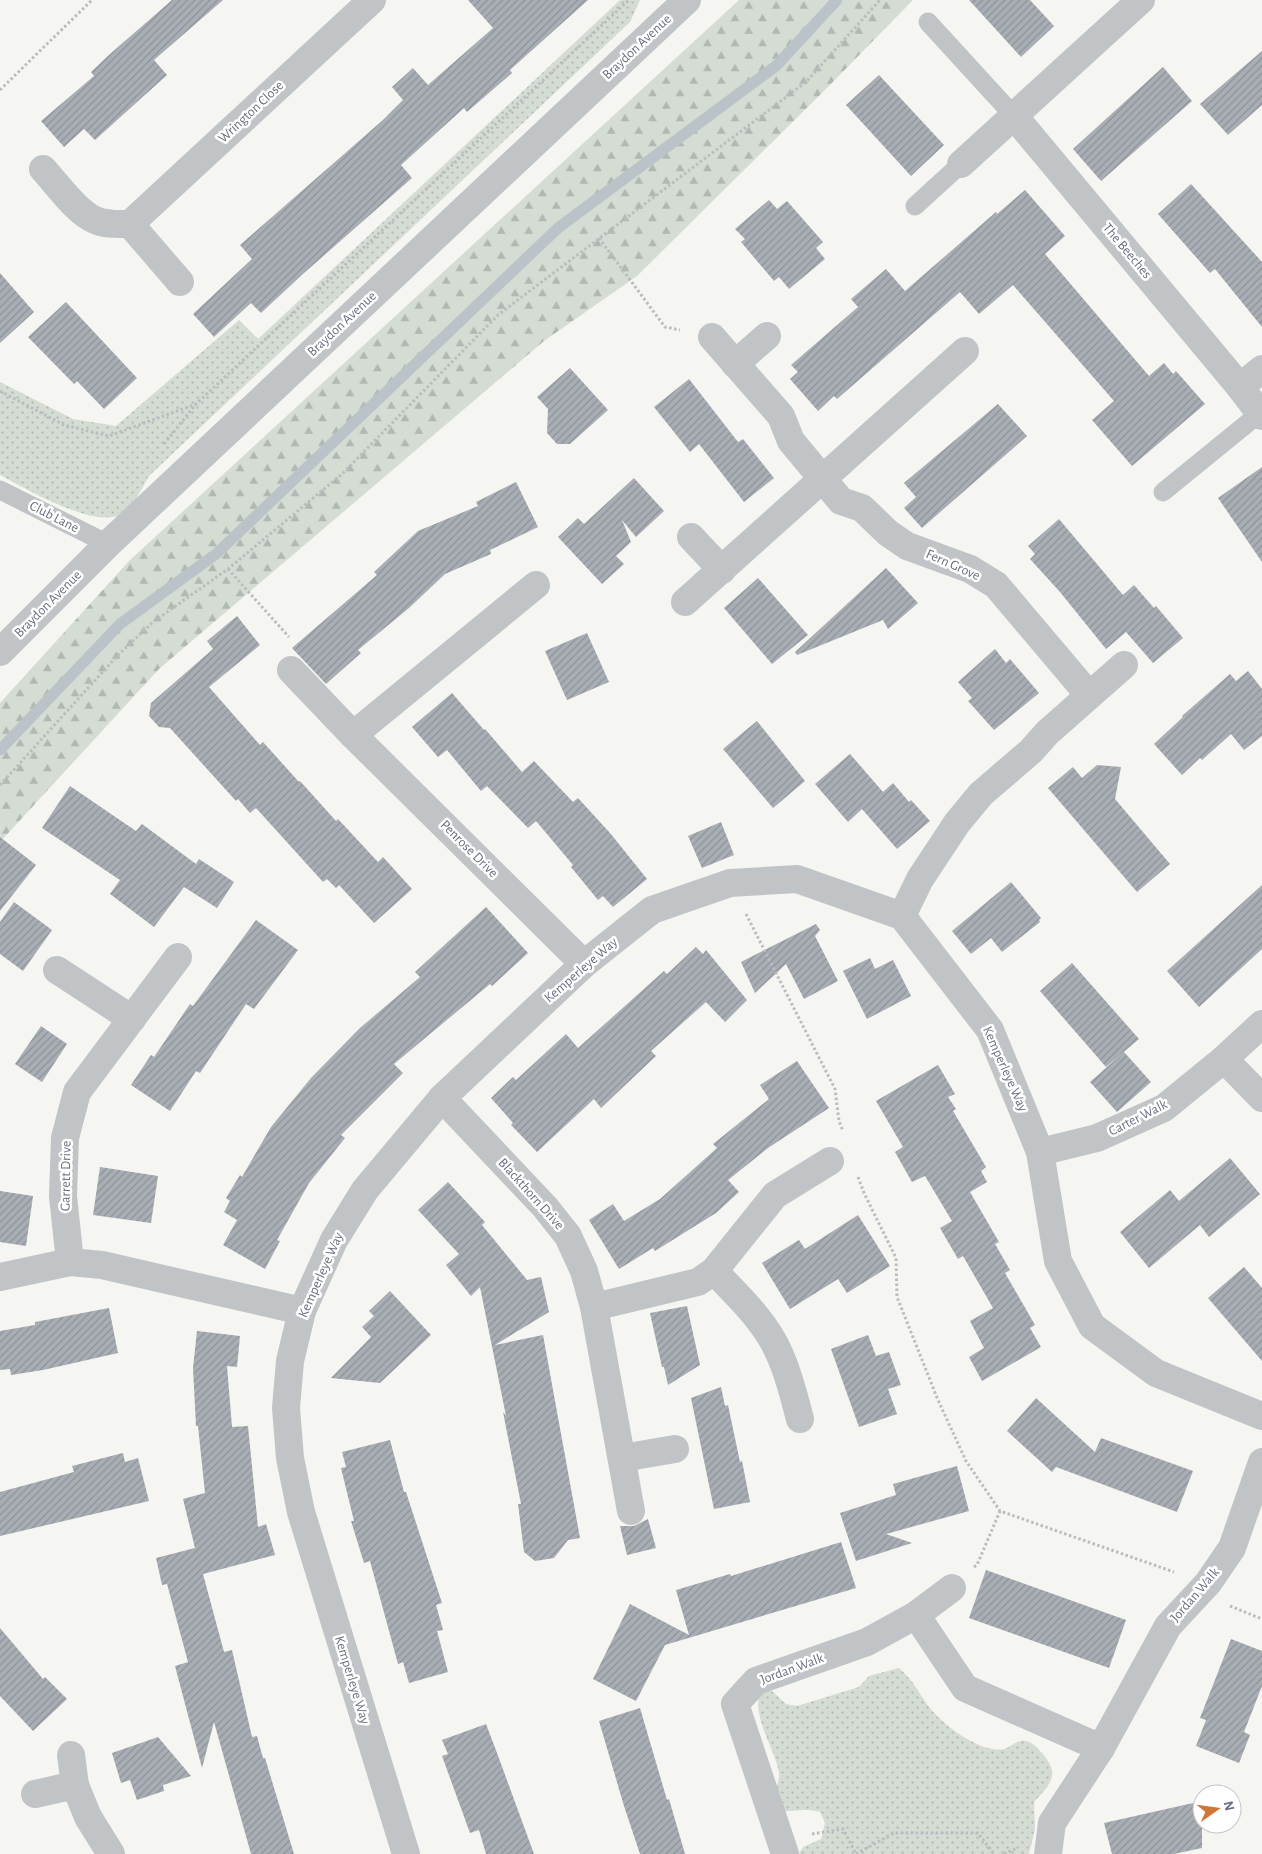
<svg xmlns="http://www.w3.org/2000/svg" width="1262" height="1854" viewBox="0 0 1262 1854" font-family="'Alegreya Sans',sans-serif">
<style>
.green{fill:url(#green-dots)}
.forest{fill:url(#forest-firs)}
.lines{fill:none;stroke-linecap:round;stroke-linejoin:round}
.stream{stroke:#bbc2c8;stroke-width:11}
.building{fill:url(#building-hatch)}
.path{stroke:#bbbcbf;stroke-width:3;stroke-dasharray:2.5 2.5;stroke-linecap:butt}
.lane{stroke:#c1c4c7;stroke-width:19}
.street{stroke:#c1c4c7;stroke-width:28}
.labels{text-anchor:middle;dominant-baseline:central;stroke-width:5;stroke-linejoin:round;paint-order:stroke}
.street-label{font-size:14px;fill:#677080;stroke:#fff}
</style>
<defs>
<pattern id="green-dots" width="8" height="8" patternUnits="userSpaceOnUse" patternTransform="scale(1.25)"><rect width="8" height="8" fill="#d5dcd4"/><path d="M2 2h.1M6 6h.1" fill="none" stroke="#b1b7b1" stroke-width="1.8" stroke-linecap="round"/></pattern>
<pattern id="forest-firs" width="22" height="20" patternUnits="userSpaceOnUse" patternTransform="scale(1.25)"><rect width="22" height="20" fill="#d5dcd4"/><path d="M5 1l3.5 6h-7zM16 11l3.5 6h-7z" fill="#b1b7b1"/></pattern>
<pattern id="building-hatch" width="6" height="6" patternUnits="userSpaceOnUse" patternTransform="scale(1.25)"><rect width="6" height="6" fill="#a9adb4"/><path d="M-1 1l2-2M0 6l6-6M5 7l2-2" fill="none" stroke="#8d9198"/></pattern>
</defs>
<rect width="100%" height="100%" fill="#f5f5f2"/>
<!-- green -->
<g class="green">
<path d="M620 0H640L630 22 149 476C143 486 133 508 122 514 95 530 25 488 0 475V382L73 419 116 426 239 320 258 339Z"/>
<path d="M899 1668C914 1681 918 1692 929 1707 939 1719 953 1731 967 1739 978 1745 994 1753 1007 1748 1012 1745 1018 1740 1025 1741 1030 1741 1037 1747 1040 1751 1061 1773 1052 1783 1034 1802L1035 1829 1029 1854H799L803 1847 821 1839 825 1823 820 1812C805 1808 799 1811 784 1811L773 1795C776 1788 780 1780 779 1773 775 1748 750 1715 761 1691H772L786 1704 797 1706 859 1687 869 1676Z"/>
</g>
<!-- forest -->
<polygon class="forest" points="739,0 913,0 825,90 637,276 544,341 159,669 0,842 0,703 129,561"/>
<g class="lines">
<!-- stream -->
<polyline class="stream" points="0,750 120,624 216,554 558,228 776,66 837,0"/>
</g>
<!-- building -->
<g class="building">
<polygon points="172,0 223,0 154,60 167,75 95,140 84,129 64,147 41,121 94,76 91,72 110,54"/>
<polygon points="468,0 588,0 510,70 512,73 467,112 464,108 401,165 412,178 304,273 261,313 251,303 214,337 193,314 252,259 240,245 383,120 403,100 392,87 413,68 428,85 493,28"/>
<polygon points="969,0 1030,0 1054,26 1021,57"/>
<polygon points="1262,51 1262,105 1228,135 1200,104"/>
<polygon points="1163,67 1192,101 1101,181 1073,149"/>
<polygon points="879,75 944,145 911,176 846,105"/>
<polygon points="1191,184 1262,262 1262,327 1215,269 1210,273 1158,214"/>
<polygon points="1025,190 1065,236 1045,254 1149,376 1164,363 1173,374 1176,371 1205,404 1132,466 1092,420 1114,401 1013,285 979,314 960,292 837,399 834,396 818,411 790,379 798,372 791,365 858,307 851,299 886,269 905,291 996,212 997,214"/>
<polygon points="769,200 777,209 787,201 823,242 816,248 825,259 789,289 779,277 774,281 741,242 745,239 735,229"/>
<polygon points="0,273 34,312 0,343"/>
<polygon points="66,302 137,378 104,409 77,381 74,384 28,337"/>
<polygon points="570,368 608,410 570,444 557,444 547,433 548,409 537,397"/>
<polygon points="689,379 738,442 743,439 774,478 744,502 699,444 690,452 654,407"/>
<polygon points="998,404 1027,436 922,528 904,508 916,497 904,483"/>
<polygon points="1262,467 1262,562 1218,498"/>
<polygon points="634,478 664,511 636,537 622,520 631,542 616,556 624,564 602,584 558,537 578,518 584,524"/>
<polygon points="516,482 538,527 490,550 491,554 445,574 409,608 358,650 361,653 326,684 292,648 377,575 374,572 418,531 478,506 476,502"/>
<polygon points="1059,519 1123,595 1134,585 1154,608 1156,606 1183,638 1153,663 1126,632 1106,649 1060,592 1030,559 1035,554 1028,546"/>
<polygon points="886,568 918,603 888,629 883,620 797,655 795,652"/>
<polygon points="758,578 808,635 772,664 724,608"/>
<polygon points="237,616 260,645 209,687 260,745 263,742 299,782 300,781 336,821 338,819 378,862 383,857 412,889 374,923 339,885 336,888 327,879 323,882 256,808 250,813 238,799 236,801 170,728 159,727 149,716 151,703 213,649 207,641"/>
<polygon points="587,633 609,682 567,700 545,651"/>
<polygon points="995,649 1006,663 1010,659 1039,693 994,730 968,701 972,698 958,682"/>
<polygon points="1248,671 1262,689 1262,736 1244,750 1231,734 1202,760 1200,758 1182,775 1154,744 1183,717 1182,716 1230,674 1236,681"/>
<polygon points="452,693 484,730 485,729 522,772 534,761 573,802 578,798 610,833 647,879 613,907 603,896 598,900 571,867 573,865 536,821 528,828 487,786 481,791 447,750 438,757 412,727"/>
<polygon points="757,721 805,781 773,808 723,749"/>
<polygon points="850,754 883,792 893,783 909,802 911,800 930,821 897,849 862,809 848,822 815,784"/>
<polygon points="1097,765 1121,767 1115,799 1170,864 1137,892 1048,788 1073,767 1082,778"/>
<polygon points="70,786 136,831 142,824 196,864 199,859 234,882 217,908 184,887 154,927 110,894 120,880 42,828"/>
<polygon points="721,822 734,855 702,868 688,836"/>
<polygon points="0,837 36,865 0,911"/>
<polygon points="1011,882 1041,918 1039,920 1040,922 1002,952 991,938 971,954 952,931"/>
<polygon points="1262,885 1262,949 1199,1007 1167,971"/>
<polygon points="14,902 52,930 23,971 0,954 0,922"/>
<polygon points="486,907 528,953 492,986 490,984 394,1064 403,1073 341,1135 345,1138 309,1183 277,1240 280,1241 265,1269 223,1245 237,1220 224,1212 230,1201 226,1198 240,1175 242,1177 271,1127 311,1078 360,1028 420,977 415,972"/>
<polygon points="256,920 298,950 254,1009 246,1004 200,1073 196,1071 170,1111 131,1085 151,1055 154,1057 190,1004 193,1006"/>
<polygon points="816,924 820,930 815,936 838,981 804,999 786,964 755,993 741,962"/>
<polygon points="696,947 703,954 706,950 747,1000 725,1022 706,1002 651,1051 656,1056 601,1108 594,1099 537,1152 511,1125 513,1123 491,1098 513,1077 516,1080 566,1034 578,1048 664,971 667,974"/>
<polygon points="870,958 875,969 893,960 911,996 867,1019 843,971"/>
<polygon points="1072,963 1139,1039 1106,1067 1040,991"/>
<polygon points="41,1026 67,1044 42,1082 15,1064"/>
<polygon points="1124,1052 1151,1082 1117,1112 1090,1082"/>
<polygon points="797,1061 829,1108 768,1148 728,1180 739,1192 716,1213 655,1251 653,1248 619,1269 589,1220 613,1204 624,1221 660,1199 717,1148 713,1144 769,1099 760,1085"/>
<polygon points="938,1065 955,1094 948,1097 956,1109 953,1111 986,1167 981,1171 987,1182 970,1192 999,1242 995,1244 1010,1270 1005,1273 1035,1325 1030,1328 1041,1347 982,1381 969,1357 984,1348 970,1321 993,1308 963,1256 958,1259 940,1228 952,1221 925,1176 912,1182 895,1152 903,1147 876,1101"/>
<polygon points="1230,1158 1260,1194 1209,1237 1200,1225 1149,1268 1120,1232 1170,1190 1179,1201"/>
<polygon points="100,1167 158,1176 151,1223 93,1215"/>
<polygon points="448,1182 485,1222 482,1225 527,1280 541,1277 549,1312 495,1345 543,1335 580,1538 568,1540 554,1558 535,1561 524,1552 518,1504 521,1504 503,1412 506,1416 480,1287 471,1296 446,1265 459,1254 418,1210"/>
<polygon points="0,1191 33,1196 26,1246 0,1242"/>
<polygon points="858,1215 890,1266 847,1293 838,1279 790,1309 762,1263 799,1240 805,1249"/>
<polygon points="1244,1267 1262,1288 1262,1361 1208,1298"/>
<polygon points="390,1291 431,1335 380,1383 331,1378 371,1337 362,1327 374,1316 369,1311"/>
<polygon points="687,1306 700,1365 668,1385 664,1367 662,1367 650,1313"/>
<polygon points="109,1308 118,1353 43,1370 11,1375 10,1369 0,1370 0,1331 35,1325 35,1322"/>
<polygon points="197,1331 240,1336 237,1367 227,1366 232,1427 248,1426 258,1527 266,1524 275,1555 203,1574 224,1652 232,1650 252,1737 257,1736 263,1758 265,1758 294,1854 251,1854 214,1722 202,1768 175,1666 188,1662 167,1584 162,1585 156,1558 195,1548 183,1499 205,1493 198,1426 196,1426 193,1368"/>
<polygon points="868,1335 876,1356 889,1352 901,1385 888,1389 897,1414 859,1427 831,1349"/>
<polygon points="721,1387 725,1406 728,1405 740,1462 742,1461 750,1502 714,1509 691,1398"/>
<polygon points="1036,1398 1095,1452 1101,1438 1193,1471 1177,1512 1056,1467 1052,1472 1007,1431"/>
<polygon points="390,1440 404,1492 406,1492 442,1603 436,1605 443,1630 437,1631 448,1672 409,1683 403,1662 398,1664 370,1561 364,1563 351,1521 354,1521 341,1468 346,1467 342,1452"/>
<polygon points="123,1453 125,1462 138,1458 149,1501 0,1536 0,1492 74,1472 72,1466"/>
<polygon points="957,1466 969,1511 886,1534 912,1543 856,1561 840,1513 896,1495 893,1484"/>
<polygon points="648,1519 656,1548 627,1555 620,1526 634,1526"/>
<polygon points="841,1542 856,1588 665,1645 636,1701 593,1679 630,1604 689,1635 676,1590 730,1574 731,1576"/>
<polygon points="986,1570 1126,1620 1109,1668 969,1618"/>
<polygon points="0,1628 43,1679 45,1677 67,1699 33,1731 0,1696"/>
<polygon points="1231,1639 1262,1651 1262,1686 1244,1732 1250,1735 1239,1763 1196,1746 1206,1720 1200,1718"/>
<polygon points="640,1708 667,1800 669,1799 685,1854 640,1854 624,1806 599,1721"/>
<polygon points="486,1724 497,1753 534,1854 486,1854 479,1830 470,1833 442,1756 448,1754 442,1740"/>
<polygon points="158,1737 191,1776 163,1785 164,1791 137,1800 130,1780 121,1783 112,1753"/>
<polygon points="1202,1801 1202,1848 1174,1854 1112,1854 1104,1823"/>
</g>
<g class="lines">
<!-- path -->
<g class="path">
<polyline points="0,90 92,0"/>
<polyline points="599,238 665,327 680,330"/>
<polyline points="0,391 64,425 109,436 196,404 629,0"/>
<polyline points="164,444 196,404"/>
<polyline points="228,569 289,637"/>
<polyline points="0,785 118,655 153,622 228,569 342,474 498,315 806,82 880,0"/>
<polyline points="746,914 835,1089 839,1121 843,1131"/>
<polyline points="858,1177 864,1193 896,1258 897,1297 938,1400 966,1461 1000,1511 1174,1572"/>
<polyline points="974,1567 977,1565 1000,1511"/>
<polyline points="1230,1606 1262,1619"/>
<polyline points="812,1834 843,1829 856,1854"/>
<polyline points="856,1854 894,1833 978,1833 994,1854"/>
<polyline points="1004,1854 1017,1848"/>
</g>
<!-- lane -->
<g class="lane">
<polyline points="928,22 1014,116"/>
<polyline points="915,206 961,164"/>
<polyline points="0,490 108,544"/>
<polyline points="1163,492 1260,413"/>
</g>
<!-- street -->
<g class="street">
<polyline points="1014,116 1240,387 1262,416"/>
<polyline points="961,164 1141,0"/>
<path d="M43 169C56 183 77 213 95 220 106 225 118 224 130 224L180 282"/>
<polyline points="130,224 372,0"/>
<polyline points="712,337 781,416 791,441 841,501 862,508 888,533 907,546 970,569 996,585 1089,695"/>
<polyline points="735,364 767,336"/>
<polyline points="1240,387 1262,369"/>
<polyline points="691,537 722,570"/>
<polyline points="685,602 965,351"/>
<polyline points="0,652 108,544 687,0"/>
<polyline points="291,670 353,735 584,964"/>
<polyline points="353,735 536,585"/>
<polyline points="902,916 920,879 957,823 981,794 1031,751 1047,733 1124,665"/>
<polyline points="178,957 77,1092 65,1138 63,1196 70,1262 102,1265 302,1311"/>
<polyline points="57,970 132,1019"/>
<polyline points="1224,1059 1262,1024"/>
<polyline points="442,1098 545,1207 568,1236 584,1271 594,1307 631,1511"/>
<polyline points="1040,1152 1097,1138 1164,1108 1224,1059 1262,1098"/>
<path d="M714 1271C737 1295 766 1322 779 1353 789 1374 794 1397 800 1419"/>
<polyline points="0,1277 70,1262"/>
<polyline points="594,1307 698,1282 714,1271 775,1195 830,1161"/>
<polyline points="622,1458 675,1449"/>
<polyline points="916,1615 965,1688 1101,1748"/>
<polyline points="71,1755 75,1785 88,1817 111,1854"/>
<polyline points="35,1794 75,1785"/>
<polyline points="406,1854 301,1512 290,1458 286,1408 290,1361 302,1311 334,1240 365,1190 442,1098 584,964 652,910 730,883 797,879 902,916 990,1030 1040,1152 1058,1261 1092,1326 1156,1373 1262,1416"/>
<polyline points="785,1854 735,1704 756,1681 867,1642 916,1615 952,1588"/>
<polyline points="1048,1854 1052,1823 1101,1748 1168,1626 1208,1583 1232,1548 1262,1462"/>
</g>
</g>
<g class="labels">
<!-- street labels -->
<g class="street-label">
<text transform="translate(637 47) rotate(-43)">Braydon Avenue</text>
<text transform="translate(251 112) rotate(-43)">Wrington Close</text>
<text transform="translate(1127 251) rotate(50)">The Beeches</text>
<text transform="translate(342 324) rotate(-43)">Braydon Avenue</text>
<text transform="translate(54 517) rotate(27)">Club Lane</text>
<text transform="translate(953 565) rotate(24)">Fern Grove</text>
<text transform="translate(48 604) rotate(-45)">Braydon Avenue</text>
<text transform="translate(469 849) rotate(45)">Penrose Drive</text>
<text transform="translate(581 970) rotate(-41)">Kemperleye Way</text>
<text transform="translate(1005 1069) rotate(66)">Kemperleye Way</text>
<text transform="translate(1138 1118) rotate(-27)">Carter Walk</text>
<text transform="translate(66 1176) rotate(-89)">Garrett Drive</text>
<text transform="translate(531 1194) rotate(48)">Blackthorn Drive</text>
<text transform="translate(321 1275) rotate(-66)">Kemperleye Way</text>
<text transform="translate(1195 1595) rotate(-49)">Jordan Walk</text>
<text transform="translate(792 1669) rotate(-20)">Jordan Walk</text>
<text transform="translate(352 1680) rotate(73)">Kemperleye Way</text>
</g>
</g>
<!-- north arrow -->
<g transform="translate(1217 1809) rotate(76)"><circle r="24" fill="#ffffff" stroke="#c2c6cc"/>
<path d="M0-4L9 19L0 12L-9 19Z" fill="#d27635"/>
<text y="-8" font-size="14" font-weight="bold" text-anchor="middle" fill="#677080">N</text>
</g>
</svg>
